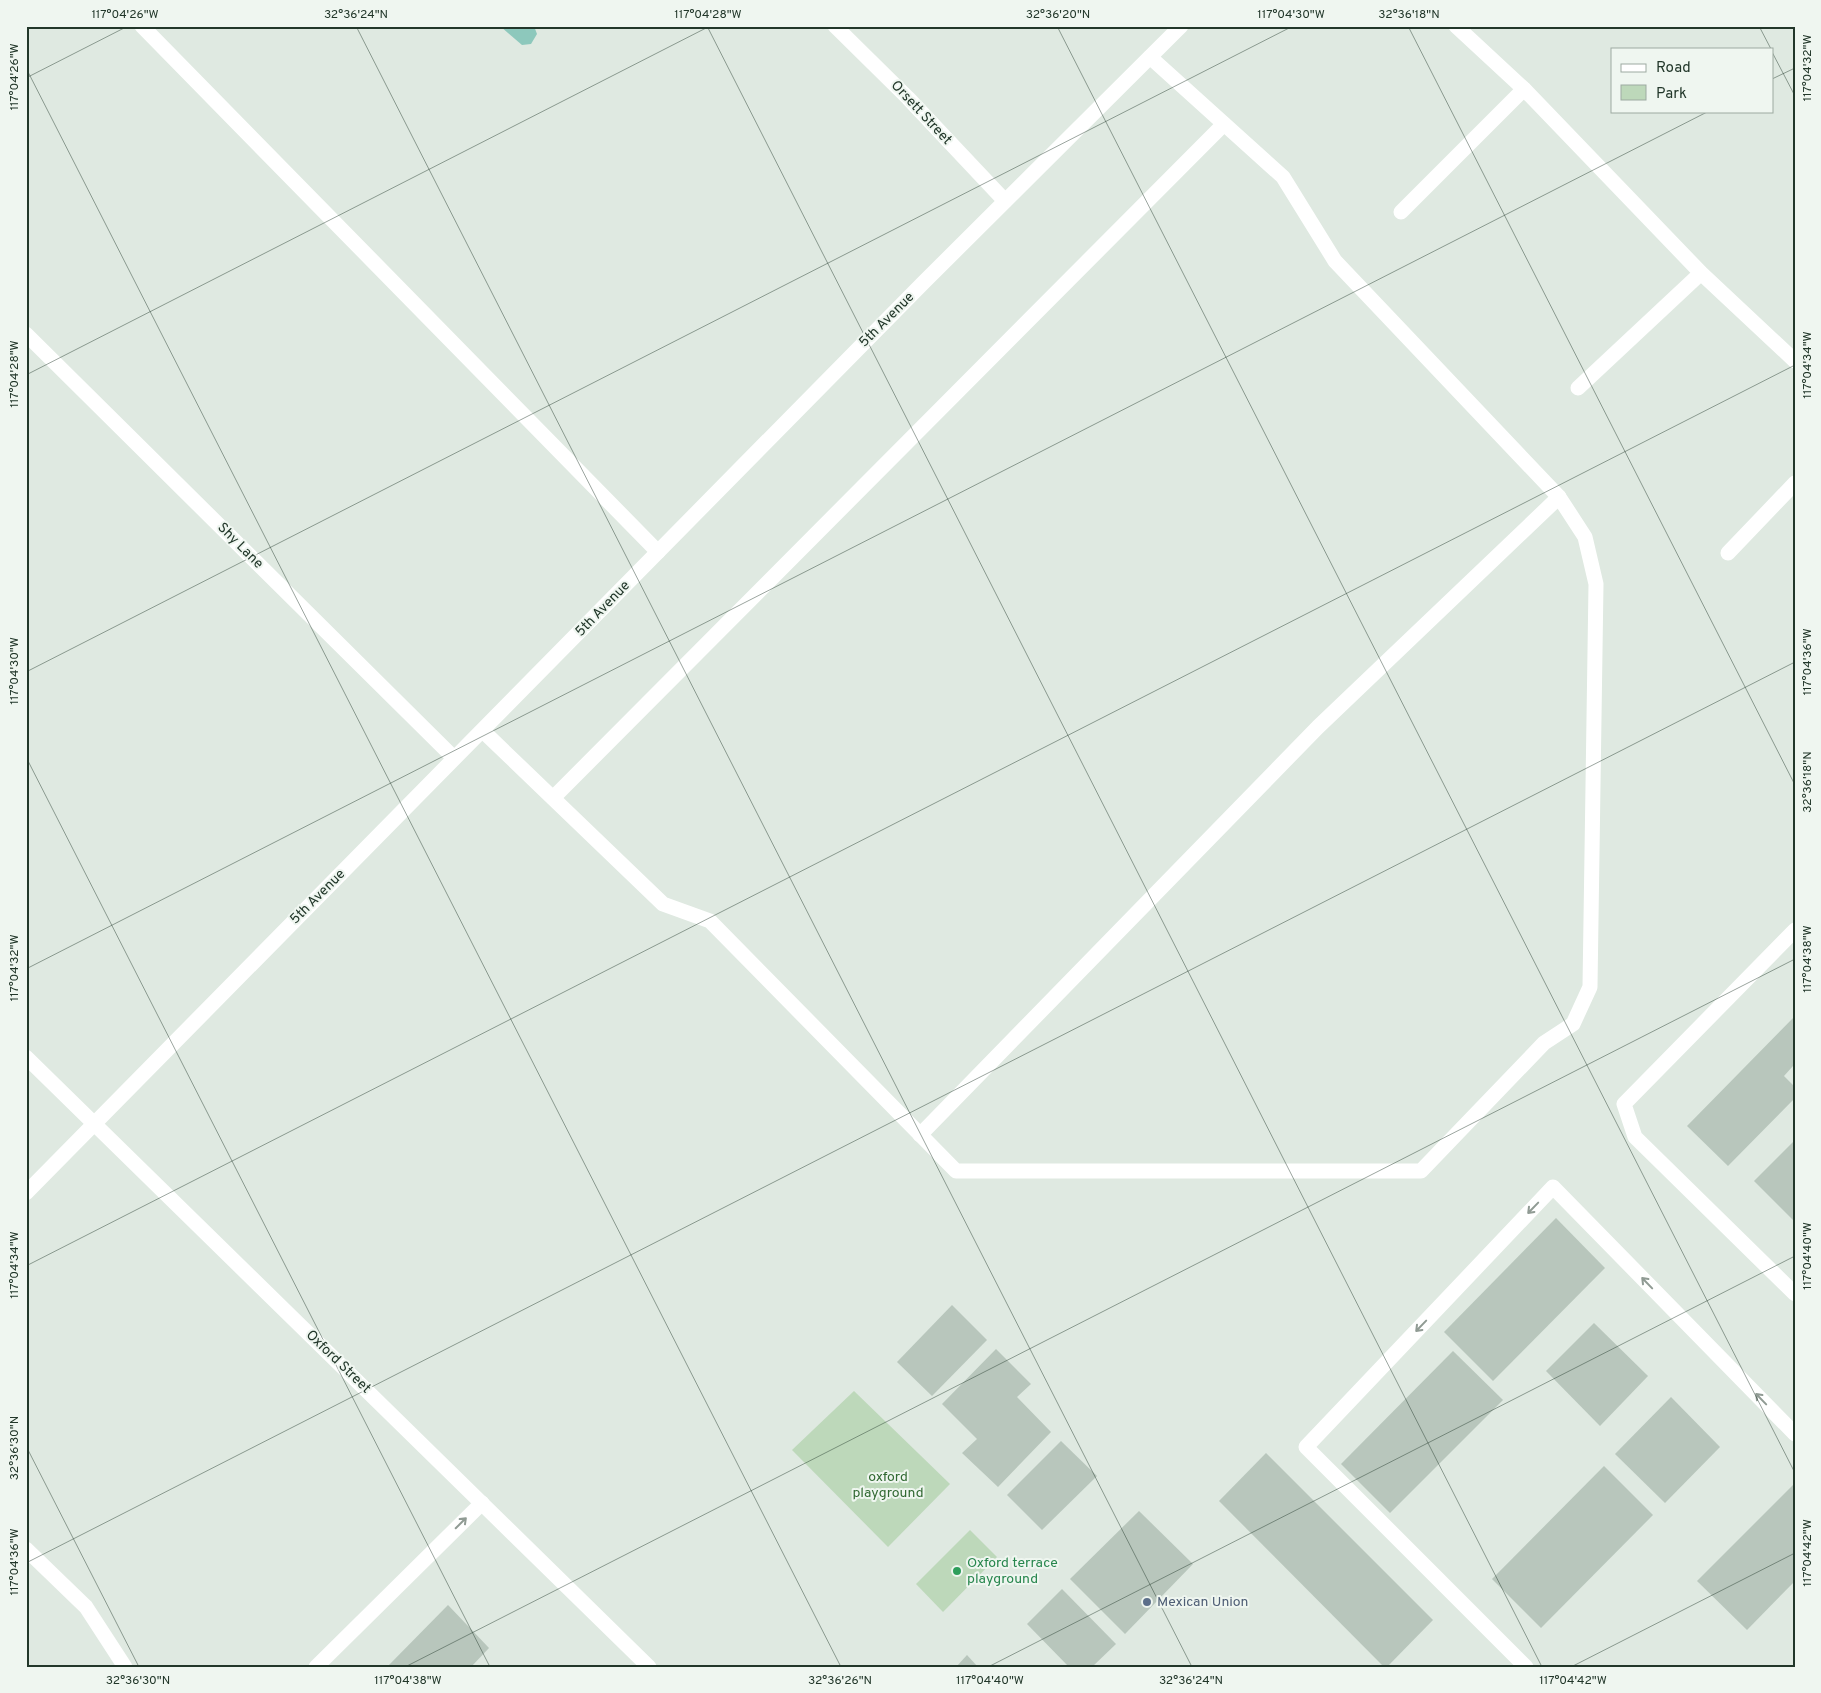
<svg xmlns="http://www.w3.org/2000/svg" width="1821" height="1693" viewBox="0 0 1821 1693" font-family="Overpass,sans-serif">
<style>
.green{fill:#bdd8ba}
.water{fill:#8dc8bc}
.building{fill:#b8c6bc}
.lines{fill:none;stroke-linecap:round;stroke-linejoin:round}
.minor{stroke:#fff;stroke-width:15}
.oneway{stroke:#909b94}
.ticks{fill:none;stroke:#22372a;stroke-width:1;stroke-opacity:0.45}
.leisure-dot{fill:#2e9e5b;stroke:#eff6f0;stroke-width:2}
.service-dot{fill:#5c6f8a;stroke:#eff6f0;stroke-width:2}
.labels{text-anchor:middle;dominant-baseline:central;stroke-width:4;stroke-linejoin:round;paint-order:stroke}
.street-label{font-size:14px;fill:#22372a;stroke:#eff6f0}
.park-label{font-size:14px;fill:#316932;stroke:#eff6f0}
.leisure-label{font-size:14px;fill:#27864d;stroke:#eff6f0;text-anchor:start}
.service-label{font-size:14px;fill:#4e5e75;stroke:#eff6f0;text-anchor:start}
.neatline{fill:none;stroke:#22372a;stroke-width:2}
.ticks-label{font-size:12px;text-anchor:middle;fill:#22372a}
</style>
<rect width="100%" height="100%" fill="#dfe9e1"/>
<!-- green -->
<g class="green">
<polygon points="854,1391 950,1484 888,1547 792,1450"/>
<polygon points="970,1530 997,1557 943,1612 916,1584"/>
</g>
<!-- water -->
<polygon class="water" points="500,26 534,26 537,34 531,44 522,45"/>
<!-- building -->
<g class="building">
<polygon points="1795,1016 1795,1068 1793,1066 1784,1076 1795,1087 1795,1098 1728,1166 1687,1126"/>
<polygon points="1793,1142 1795,1144 1795,1222 1754,1181"/>
<polygon points="1556,1218 1605,1268 1493,1381 1444,1332"/>
<polygon points="952,1305 987,1340 932,1396 897,1362"/>
<polygon points="1594,1323 1648,1376 1600,1426 1546,1371"/>
<polygon points="996,1349 1031,1384 1017,1397 1051,1432 998,1487 962,1453 977,1439 942,1404"/>
<polygon points="1453,1351 1503,1400 1390,1513 1341,1464"/>
<polygon points="1671,1397 1720,1447 1665,1503 1615,1454"/>
<polygon points="1061,1441 1097,1476 1042,1530 1007,1495"/>
<polygon points="1266,1453 1433,1620 1387,1667 1384,1667 1219,1501"/>
<polygon points="1604,1466 1653,1515 1541,1628 1492,1579"/>
<polygon points="1795,1483 1795,1581 1747,1630 1697,1581"/>
<polygon points="1139,1511 1193,1564 1125,1634 1070,1579"/>
<polygon points="1062,1589 1116,1644 1092,1667 1069,1667 1027,1624"/>
<polygon points="448,1605 489,1648 471,1667 387,1667"/>
<polygon points="967,1655 978,1667 956,1667"/>
</g>
<g class="lines">
<!-- minor -->
<g class="minor">
<polyline points="142,26 658,552"/>
<polyline points="835,26 908,98 1005,201"/>
<polyline points="1456,26 1524,89 1701,273 1795,361"/>
<polyline points="1401,212 1524,89"/>
<polyline points="26,334 454,758"/>
<polyline points="1578,388 1701,273"/>
<polyline points="1728,553 1795,483"/>
<polyline points="483,731 663,904 710,921 956,1171 1421,1171 1544,1043 1573,1024 1590,987 1596,584 1585,537 1559,497 1335,261 1283,177 1150,57"/>
<polyline points="553,798 1224,124"/>
<polyline points="1795,930 1624,1104 1635,1137 1795,1294"/>
<polyline points="26,1057 649,1667"/>
<polyline points="920,1135 1318,727 1559,497"/>
<polyline points="26,1193 923,283 1181,26"/>
<polyline points="26,1549 86,1607 125,1667"/>
<polyline points="316,1667 482,1503"/>
<polyline points="1526,1667 1306,1447 1553,1187 1795,1434"/>
</g>
</g>
<!-- one-way arrows -->
<defs><path id="oneway-shaft" d="M-6 0H5M1.5-3L5.5 0L1.5 3" fill="none" stroke-width="1.6" stroke-linecap="round" stroke-linejoin="round" transform="scale(1.25)"/></defs>
<g class="oneway">
<use href="#oneway-shaft" transform="translate(1533 1208) rotate(134)"/>
<use href="#oneway-shaft" transform="translate(1647 1283) rotate(-134)"/>
<use href="#oneway-shaft" transform="translate(1421 1326) rotate(134)"/>
<use href="#oneway-shaft" transform="translate(1761 1399) rotate(-134)"/>
<use href="#oneway-shaft" transform="translate(461 1523) rotate(-45)"/>
</g>
<!-- ticks -->
<path class="ticks" d="M356 26 1192 1667M707 26 1542 1667M1057 26 1795 1473M1408 26 1795 785M1759 26 1771 49M1772 52 1795 96M26 68 841 1667M26 78 128 26M1772 79 1795 68M26 375 710 26M26 672 1293 26M26 757 490 1667M26 969 1709 111M26 1266 1795 365M26 1446 139 1667M26 1563 1795 662M405 1667 1795 959M988 1667 1795 1256M1571 1667 1795 1553"/>
<!-- markers -->
<circle class="leisure-dot" cx="957" cy="1571" r="5"/>
<circle class="service-dot" cx="1147" cy="1602" r="5"/>
<g class="labels">
<!-- street labels -->
<g class="street-label">
<text transform="translate(921 113) rotate(47)">Orsett Street</text>
<text transform="translate(887 320) rotate(-45)">5th Avenue</text>
<text transform="translate(240 546) rotate(45)">Shy Lane</text>
<text transform="translate(603 609) rotate(-46)">5th Avenue</text>
<text transform="translate(318 897) rotate(-45)">5th Avenue</text>
<text transform="translate(338 1362) rotate(44)">Oxford Street</text>
</g>
<!-- park labels -->
<g class="park-label">
<text x="888" y="1477">oxford<tspan x="888" dy="16">playground</tspan></text>
</g>
<!-- leisure labels -->
<g class="leisure-label">
<text x="967" y="1563">Oxford terrace<tspan x="967" dy="16">playground</tspan></text>
</g>
<!-- service labels -->
<g class="service-label">
<text x="1157" y="1602">Mexican Union</text>
</g>
</g>
<!-- border -->
<rect width="1821" height="1693" fill="none" stroke="#eff6f0" stroke-width="55"/>
<!-- legend -->
<rect x="1611" y="48" width="162" height="65" fill="#eff6f0" stroke="#9daaa1"/>
<rect x="1621" y="64" width="25" height="8" fill="#ffffff" stroke="#9daaa1"/>
<text x="1656" y="72" font-size="15" fill="#22372a">Road</text>
<rect x="1621" y="85" width="25" height="15" fill="#bdd8ba" stroke="#9daaa1"/>
<text x="1656" y="98" font-size="15" fill="#22372a">Park</text>
<rect x="28" y="28" width="1766" height="1638" class="neatline"/>
<g class="ticks-label">
<text x="125" y="18">117°04'26"W</text>
<text x="356" y="18">32°36'24"N</text>
<text x="708" y="18">117°04'28"W</text>
<text x="1058" y="18">32°36'20"N</text>
<text x="1291" y="18">117°04'30"W</text>
<text x="1409" y="18">32°36'18"N</text>
<text transform="translate(1807 68) rotate(-90)" y="4">117°04'32"W</text>
<text transform="translate(14 77) rotate(-90)" y="4">117°04'26"W</text>
<text transform="translate(1807 365) rotate(-90)" y="4">117°04'34"W</text>
<text transform="translate(14 374) rotate(-90)" y="4">117°04'28"W</text>
<text transform="translate(1807 662) rotate(-90)" y="4">117°04'36"W</text>
<text transform="translate(14 671) rotate(-90)" y="4">117°04'30"W</text>
<text transform="translate(1807 782) rotate(-90)" y="4">32°36'18"N</text>
<text transform="translate(1807 959) rotate(-90)" y="4">117°04'38"W</text>
<text transform="translate(14 968) rotate(-90)" y="4">117°04'32"W</text>
<text transform="translate(1807 1256) rotate(-90)" y="4">117°04'40"W</text>
<text transform="translate(14 1265) rotate(-90)" y="4">117°04'34"W</text>
<text transform="translate(14 1448) rotate(-90)" y="4">32°36'30"N</text>
<text transform="translate(1807 1553) rotate(-90)" y="4">117°04'42"W</text>
<text transform="translate(14 1562) rotate(-90)" y="4">117°04'36"W</text>
<text x="138" y="1684">32°36'30"N</text>
<text x="408" y="1684">117°04'38"W</text>
<text x="840" y="1684">32°36'26"N</text>
<text x="990" y="1684">117°04'40"W</text>
<text x="1191" y="1684">32°36'24"N</text>
<text x="1573" y="1684">117°04'42"W</text>
</g>
</svg>
